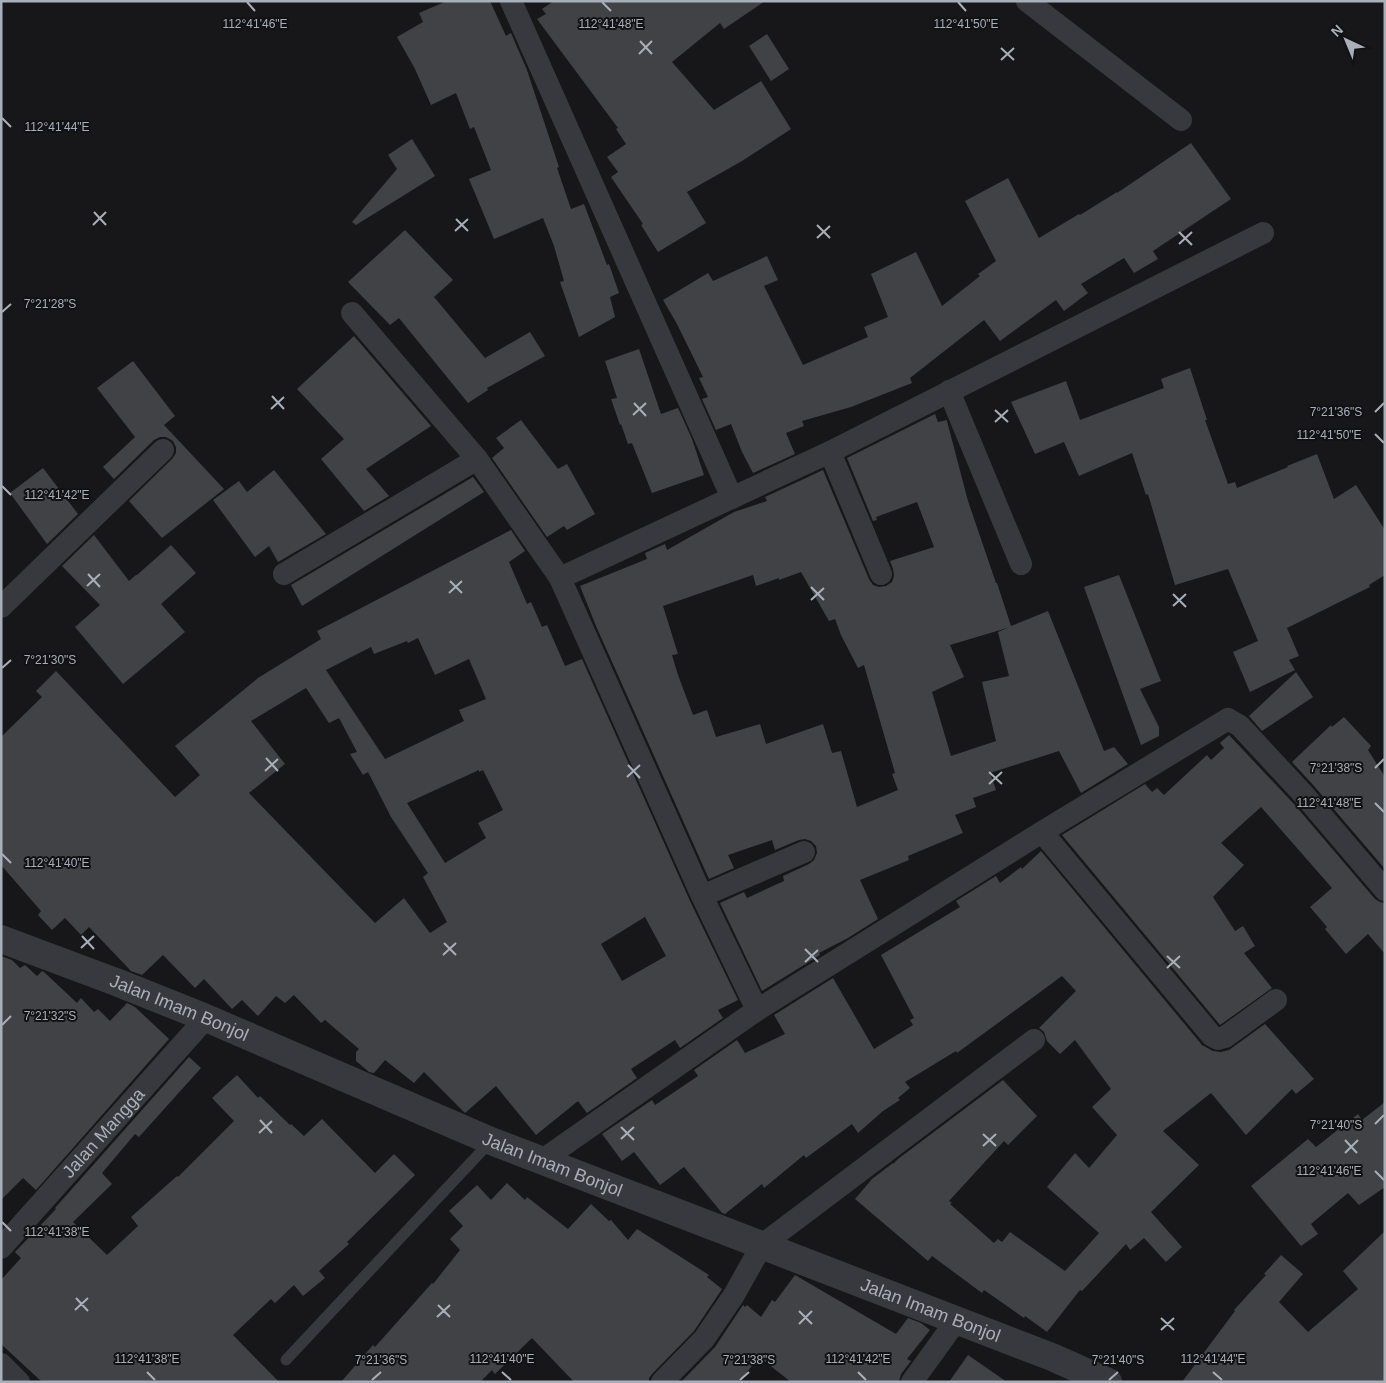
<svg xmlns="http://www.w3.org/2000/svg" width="1386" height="1383" viewBox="0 0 1386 1383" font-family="Arial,sans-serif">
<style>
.building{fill:#414246;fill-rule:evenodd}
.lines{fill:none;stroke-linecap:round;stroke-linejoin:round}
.service{stroke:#38393e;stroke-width:11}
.minor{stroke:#38393e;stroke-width:22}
.tertiary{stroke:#38393e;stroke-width:28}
.ticks{fill:none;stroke:#a9afb9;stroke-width:2}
.labels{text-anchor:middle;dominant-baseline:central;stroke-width:4;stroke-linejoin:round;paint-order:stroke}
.street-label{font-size:18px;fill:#a9afb9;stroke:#121214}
.ticks-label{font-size:12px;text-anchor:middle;fill:#a9afb9;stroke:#121214;stroke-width:4;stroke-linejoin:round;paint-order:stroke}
</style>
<rect width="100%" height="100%" fill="#171719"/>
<!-- building -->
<g class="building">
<polygon points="447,1 490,1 506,36 511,33 527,70 559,167 557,168 571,209 584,204 607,265 609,264 619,293 610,297 615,317 579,337 560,282 564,281 554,246 543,218 494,239 469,179 491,170 474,127 470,129 456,93 431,105 415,69 397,37 423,22 419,13"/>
<polygon points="554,1 765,1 724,29 720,23 672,62 714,110 761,81 791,129 742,161 687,192 706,223 658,252 641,225 643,224 611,177 618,172 607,157 626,144 616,129 618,128 537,19 546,14 542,9"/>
<polygon points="767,34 789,69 771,81 749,46"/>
<polygon points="412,139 435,176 356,225 352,222 397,169 388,155"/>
<polygon points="1191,143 1231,199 1153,251 1158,259 1134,273 1124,258 1081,284 1088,293 1064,311 1056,300 1000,341 984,320 910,378 912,383 851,407 802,421 804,426 786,433 795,454 753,473 742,452 731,424 716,430 702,399 708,397 699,378 703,377 677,324 663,300 708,273 713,281 767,256 778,280 764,286 803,365 868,337 864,327 888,317 871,274 916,252 942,306 980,276 978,274 996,261 965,201 1008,178 1039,238 1079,214 1080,215 1117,192 1117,193"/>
<polygon points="405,230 453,280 434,297 485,358 530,332 545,356 487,388 488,390 468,403 399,318 390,325 348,282"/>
<polygon points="354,336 431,426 366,469 389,496 364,511 321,459 344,439 297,389"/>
<polygon points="639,349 661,414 678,408 692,439 704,475 652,493 632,443 628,444 621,424 620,425 611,399 617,398 605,361"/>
<polygon points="133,361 175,416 164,425 224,489 162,538 129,501 172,459 176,453 176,447 173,441 166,437 160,437 154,440 114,479 103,467 135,437 97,388"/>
<polygon points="1190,368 1207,420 1205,420 1228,484 1235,482 1237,488 1288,467 1287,466 1317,454 1334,499 1356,485 1385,530 1385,575 1369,585 1370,587 1287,628 1299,656 1289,660 1295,670 1250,692 1233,652 1258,641 1228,569 1175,585 1148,494 1146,495 1132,453 1079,476 1064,442 1035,454 1011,402 1066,381 1080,420 1164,388 1161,379"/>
<path d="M935 414 938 422 947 420V421L968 501 996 583H997L1011 626 1048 611 1104 751 1114 747 1128 764 1081 793 1059 751 990 773 996 790 973 798 976 807 955 815 963 833 908 856 909 860 860 880 878 919 848 938 819 953 820 955 762 991 720 903 744 892 747 898 784 881 783 876 809 864 814 860 817 853 816 846 811 841 805 839 799 840 775 850 772 840 728 855 734 868 709 879 596 626 580 586 647 559 645 553 665 544 667 550 734 512 767 501 765 497 823 470 869 579 873 585 879 587 886 586 892 582 894 576 893 569 890 561 934 547 917 502 876 517 877 520 873 521 847 458ZM801 572 829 621 835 619 841 635 858 668 864 665 895 773 892 774 898 790 857 807 841 751 832 753 823 724 766 744 760 724 716 737 707 710 693 715 678 675 672 655 678 654 663 606 753 575 756 586 779 578V580ZM1007 628 998 632 1009 676 982 682 996 741 951 756 932 692 964 677 950 645Z"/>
<polygon points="521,420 558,469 567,464 595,514 567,530 564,526 547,537 492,458 504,448 496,438"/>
<polygon points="43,468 78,514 47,544 10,493"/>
<polygon points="274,470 326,534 278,562 269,546 255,557 213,500 239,481 247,492"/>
<polygon points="473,477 484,492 302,606 291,585"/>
<path d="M511 530 525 551 509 562 527 604 531 602 542 627 547 625 565 666 582 659 690 901 738 1000 718 1010 723 1018 680 1048 675 1040 631 1069 637 1078 587 1113 578 1101 536 1135 496 1086 465 1113 424 1072 414 1083 385 1060 374 1073 369 1072 356 1061V1052L359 1049 325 1020 321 1023 294 995 285 1003 276 996 258 1016 242 1000 232 1009 204 979 195 988 163 955 142 975 131 971 89 927 81 935 65 918 52 930 38 915 41 911 1 865V737L42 697 36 691 56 671 175 797 200 775 175 746 258 678 321 639 317 631ZM418 638 435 675 469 659 486 699 459 710 464 721 385 759 326 670 371 647 374 654 407 641 408 643ZM306 688 329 723 339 718 357 752 350 754 363 775 368 772 391 817 428 873 423 877 447 922 430 933 404 898 375 923 249 793 285 764 251 721ZM479 770V772L483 770 503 810 478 823 486 838 445 863 407 803ZM645 917 666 956 622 981 601 944Z"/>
<polygon points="94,535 129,581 136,575 137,575 171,545 196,573 161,604 185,632 123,684 75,627 100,605 62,566"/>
<polygon points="1119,575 1161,681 1140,689 1159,727 1159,736 1141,745 1084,587"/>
<polygon points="1296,672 1313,697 1262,731 1249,716"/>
<polygon points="1344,717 1371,746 1368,750 1385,777 1385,869 1314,786 1292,762 1331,725 1332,727"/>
<polygon points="1229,735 1294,804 1375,899 1380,902 1385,903 1385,954 1368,934 1346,954 1325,929 1327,927 1310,907 1332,888 1261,807 1221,843 1244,865 1213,897 1235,931 1243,926 1255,946 1244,953 1272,988 1220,1025 1062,835 1145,784 1152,792 1157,788 1164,795 1207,755 1211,760 1224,748 1220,743"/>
<polygon points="1041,851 1202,1045 1213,1051 1221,1052 1229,1050 1265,1024 1314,1079 1296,1094 1292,1089 1246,1135 1211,1093 1163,1131 1199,1165 1151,1212 1182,1247 1166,1262 1144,1238 1130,1250 1126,1244 1082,1291 1080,1290 1047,1332 1025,1316 1024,1318 984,1290 982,1293 932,1256 928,1261 855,1199 872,1179 893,1163 893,1164 898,1159 1003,1080 1037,1116 1008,1145 1004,1141 949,1201 952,1203 950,1204 994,1243 998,1239 1002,1242 1010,1232 1065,1271 1099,1233 1047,1187 1075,1153 1089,1168 1117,1135 1092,1107 1111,1089 1075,1040 1060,1054 1047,1041 1044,1032 1039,1028 1076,991 1062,976 957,1053 956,1051 905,1082 910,1088 898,1098 900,1100 883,1111 858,1133 852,1124 806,1158 804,1155 764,1188 762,1184 725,1214 722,1213 684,1167 660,1185 634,1152 622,1161 602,1134 652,1100 655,1105 698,1076 694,1070 737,1040 745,1053 785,1034 774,1015 833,978 874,1049 913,1025 910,1020 914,1018 881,955 960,907 956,901 996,876 1000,883 1021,867 1022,869"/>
<polygon points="1,956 12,960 20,968 25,965 37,976 42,971 44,972 77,1003 81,998 94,1012 98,1009 110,1021 127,1003 135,1007 169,1039 36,1190 23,1178 1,1200"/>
<polygon points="189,1057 201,1068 139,1137 135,1134 102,1173 112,1184 73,1222 107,1255 138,1226 131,1217 177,1176 178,1177 234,1121 212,1098 237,1075 258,1098 260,1096 290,1125 291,1124 304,1136 322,1119 375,1173 394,1154 415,1175 347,1242 349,1244 319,1271 325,1278 303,1296 294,1285 275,1303 271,1299 233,1335 279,1382 42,1382 1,1344 1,1280 21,1258 15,1252 56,1209 55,1208"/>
<polygon points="1385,1102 1385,1187 1359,1205 1348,1193 1311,1224 1318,1234 1301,1246 1251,1186 1308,1139 1316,1147 1358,1114 1362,1120"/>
<polygon points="507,1183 525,1200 527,1197 568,1229 591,1204 609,1221 611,1220 628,1240 637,1229 709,1275 707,1277 722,1289 694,1331 653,1373 649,1378 649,1382 574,1382 532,1338 495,1374 492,1370 480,1382 341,1382 373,1345 375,1347 432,1283 433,1284 460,1250 450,1239 463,1226 449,1211 477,1185 491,1200"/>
<polygon points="1385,1231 1385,1382 1182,1382 1235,1311 1234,1310 1266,1275 1264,1274 1281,1255 1303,1274 1279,1302 1308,1332 1358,1289 1343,1271"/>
<polygon points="795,1275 896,1334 908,1318 921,1323 930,1330 907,1359 911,1361 901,1374 899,1382 791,1382 759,1357 739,1382 681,1382 715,1347 743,1305 745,1307 747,1305 761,1317 772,1300 775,1302"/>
<polygon points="968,1355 1007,1382 949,1382"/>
</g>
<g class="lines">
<!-- service -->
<polyline class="service" points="286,1360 491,1141"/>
<!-- minor -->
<g class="minor">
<polyline points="511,1 732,498"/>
<polyline points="1027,1 1181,120"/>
<polyline points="352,313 477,459 560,578 702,896 757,1010"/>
<polyline points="949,391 1021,564"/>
<polyline points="830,452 881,574"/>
<polyline points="284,574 477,459"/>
<polyline points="560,578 830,452 1263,233"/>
<polyline points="1,607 163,450"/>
<polyline points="1042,832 1212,1036 1218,1039 1225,1037 1276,1000"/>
<polyline points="702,896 804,852"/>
<polyline points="541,1161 757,1010 1042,832 1228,719 1240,726 1304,795 1385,890"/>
<path id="s1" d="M1 1248 206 1018"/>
<polyline points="1,1364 19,1382"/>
<polyline points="662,1382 704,1339 734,1295 762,1245 1034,1040"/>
<polyline points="912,1382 956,1321"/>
</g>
<!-- tertiary -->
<path class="tertiary" id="s2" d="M1 939 116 982 206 1018 491 1141 1052 1357 1108 1382"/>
</g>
<!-- ticks -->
<path class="ticks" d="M247 2 255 11M602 2 611 11M958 2 966 11M640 41 652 54M1001 48 1014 60M639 54 652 41M1001 60 1014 48M2 118 11 127M94 212 106 225M456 219 468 231M93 225 106 212M817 225 830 238M455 231 468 219M1179 232 1192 245M817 238 830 226M1179 244 1192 232M2 312 11 304M272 396 284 409M634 403 646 416M271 409 284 397M995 410 1008 422M1375 412 1384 403M633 415 646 403M995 422 1008 410M1375 434 1384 443M2 486 11 495M88 574 100 587M450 581 462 593M87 586 100 574M811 587 824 600M449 593 462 581M1173 594 1186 607M811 600 824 588M1173 606 1186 594M2 668 11 660M266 758 278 771M628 765 640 778M1375 768 1384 759M265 771 278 759M989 772 1002 784M627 777 640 765M989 784 1002 772M1375 803 1384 812M2 854 11 863M82 936 94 949M444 943 456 955M81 948 94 936M805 949 818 962M443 955 456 943M1167 956 1180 968M805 962 818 950M1167 968 1180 956M2 1025 11 1016M260 1120 272 1133M1375 1124 1384 1115M621 1127 634 1140M259 1133 272 1121M983 1134 996 1146M621 1139 634 1127M1345 1140 1357 1153M983 1146 996 1134M1345 1153 1358 1140M1375 1171 1384 1180M2 1222 11 1231M76 1298 88 1311M438 1305 450 1317M75 1310 88 1298M799 1311 812 1324M437 1317 450 1305M1161 1318 1174 1330M799 1324 812 1311M1161 1330 1174 1318M147 1372 155 1380M502 1372 511 1380M858 1372 866 1380M1213 1372 1222 1380M372 1380 381 1372M740 1380 749 1372M1109 1380 1118 1372"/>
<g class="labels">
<!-- street labels -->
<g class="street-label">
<text stroke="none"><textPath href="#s2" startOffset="191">Jalan Imam Bonjol</textPath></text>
<text stroke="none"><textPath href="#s1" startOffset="154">Jalan Mangga</textPath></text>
<text stroke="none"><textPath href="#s2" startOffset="596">Jalan Imam Bonjol</textPath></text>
<text stroke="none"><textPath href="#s2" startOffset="1001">Jalan Imam Bonjol</textPath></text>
</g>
</g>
<g class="ticks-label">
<text x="255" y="28">112°41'46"E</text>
<text x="611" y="28">112°41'48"E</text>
<text x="966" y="28">112°41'50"E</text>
<text x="57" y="131">112°41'44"E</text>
<text x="50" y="308">7°21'28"S</text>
<text x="1336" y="416">7°21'36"S</text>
<text x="1329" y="439">112°41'50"E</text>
<text x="57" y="499">112°41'42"E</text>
<text x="50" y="664">7°21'30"S</text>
<text x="1336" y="772">7°21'38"S</text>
<text x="1329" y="807">112°41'48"E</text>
<text x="57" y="867">112°41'40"E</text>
<text x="50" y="1020">7°21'32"S</text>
<text x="1336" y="1129">7°21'40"S</text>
<text x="1329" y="1175">112°41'46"E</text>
<text x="57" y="1236">112°41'38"E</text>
<text x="147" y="1363">112°41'38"E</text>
<text x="502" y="1363">112°41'40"E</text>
<text x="858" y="1363">112°41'42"E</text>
<text x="1213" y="1363">112°41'44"E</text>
<text x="381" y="1364">7°21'36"S</text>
<text x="749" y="1364">7°21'38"S</text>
<text x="1118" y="1364">7°21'40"S</text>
</g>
<!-- border -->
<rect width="1386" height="1383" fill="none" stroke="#a9afb9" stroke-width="5"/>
<!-- north arrow -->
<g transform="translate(1346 40) rotate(316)" stroke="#121214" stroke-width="4" paint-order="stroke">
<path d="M0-4L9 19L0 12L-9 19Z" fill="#a9afb9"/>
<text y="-8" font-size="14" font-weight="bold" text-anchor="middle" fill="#a9afb9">N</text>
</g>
</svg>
